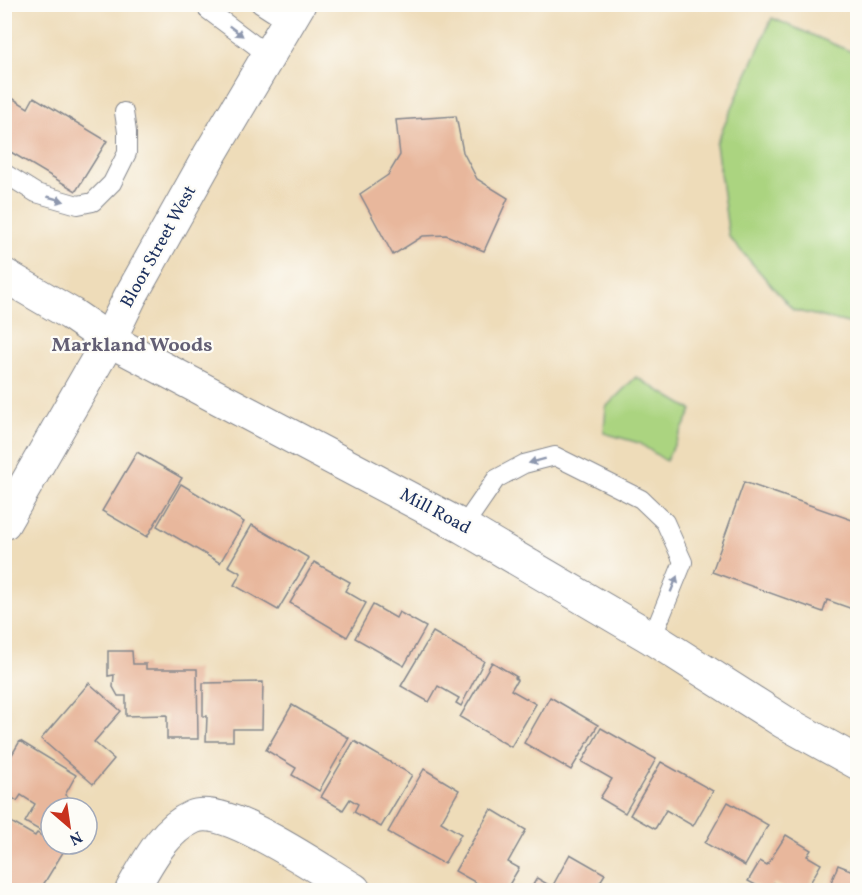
<svg xmlns="http://www.w3.org/2000/svg" width="862" height="895" viewBox="0 0 862 895" font-family="Vollkorn,serif">
<style>
.green{fill:#abd480;stroke:#63826f;stroke-width:1.5}
.building{fill:#e8b79c}
.lines{fill:none;stroke-linecap:round;stroke-linejoin:round}
.lane-casing{stroke:#84868c;stroke-width:20}
.street-casing{stroke:#84868c;stroke-width:35}
.secondary-casing{stroke:#84868c;stroke-width:35}
.lane{stroke:#fff;stroke-width:18}
.street{stroke:#fff;stroke-width:33}
.secondary{stroke:#fff;stroke-width:33}
.oneway{fill:#8d97ae}
.labels{text-anchor:middle;dominant-baseline:central;stroke-width:4.5;stroke-linejoin:round;paint-order:stroke}
.street-label{font-size:18px;fill:#1b2f5e;stroke:#fdfcf7}
.neighbourhood-label{font-size:20px;font-weight:bold;fill:#635f74;stroke:#fdfcf7}
</style>
<rect width="100%" height="100%" fill="#fdfcf7"/>
<filter id="ink" filterUnits="userSpaceOnUse"><feTurbulence type="fractalNoise" baseFrequency=".0167" numOctaves="2"/><feDisplacementMap in="SourceGraphic" scale="12" xChannelSelector="R" yChannelSelector="G"/><feConvolveMatrix kernelMatrix="1 2 1 2 8 2 1 2 1" color-interpolation-filters="sRGB"/></filter>
<filter id="wash" filterUnits="userSpaceOnUse"><feTurbulence type="fractalNoise" baseFrequency=".008" numOctaves="4" result="noise"/><feDisplacementMap in="SourceGraphic" scale="24" xChannelSelector="R" yChannelSelector="G"/><feGaussianBlur stdDeviation="1.35" result="paint"/><feColorMatrix in="noise" values="0 0 0 0 0 0 0 0 0 0 0 0 0 0 0 0 0 1.4 0 .05"/><feComposite in="paint" operator="in"/></filter>
<g filter="url(#wash)">
<rect width="100%" height="100%" fill="#eedcb9"/>
<!-- green -->
<g class="green">
<polygon points="772,18 857,54 857,325 793,310 729,237 716,144"/>
<polygon points="636,377 692,410 666,461 639,443 604,433 606,407"/>
</g>
<g id="blocks">
<!-- building -->
<g class="building">
<polygon points="4,93 28,108 34,97 107,141 76,191 4,148"/>
<polygon points="456,116 463,152 477,179 508,198 484,251 446,235 423,236 393,255 360,194 388,175 400,155 396,120"/>
<polygon points="137,452 182,478 147,537 102,511"/>
<polygon points="744,482 858,522 858,611 827,600 823,612 712,572"/>
<polygon points="181,484 244,522 220,563 157,526"/>
<polygon points="252,525 309,558 278,610 234,585 241,573 228,566"/>
<polygon points="314,562 350,582 345,591 366,603 347,637 290,603"/>
<polygon points="373,605 396,618 399,612 426,627 404,666 355,638"/>
<polygon points="433,632 484,661 461,706 456,703 459,698 438,686 429,702 401,686"/>
<polygon points="108,651 132,651 133,664 146,664 146,669 197,669 198,739 167,739 167,715 126,716 126,696 118,696 113,687 114,675 108,676"/>
<polygon points="492,662 517,677 515,678 517,680 511,690 536,704 511,747 460,717"/>
<polygon points="263,682 262,729 233,729 233,741 206,741 207,716 203,716 203,683"/>
<polygon points="89,683 121,711 94,742 114,759 93,784 41,739"/>
<polygon points="550,697 598,725 571,770 524,743"/>
<polygon points="292,705 349,738 319,791 292,775 296,768 266,750"/>
<polygon points="601,728 656,759 625,813 600,798 612,779 582,762"/>
<polygon points="20,741 76,775 65,795 76,802 73,808 51,808 51,837 25,822 35,804 21,795 17,801 4,793 4,768"/>
<polygon points="354,741 412,775 381,827 354,812 358,804 350,799 343,810 321,797"/>
<polygon points="661,762 713,791 693,826 666,810 655,829 630,815"/>
<polygon points="424,769 459,790 441,822 461,834 444,864 388,832"/>
<polygon points="728,802 768,825 745,866 705,843"/>
<polygon points="491,809 526,830 508,862 519,868 506,890 489,890 455,871"/>
<polygon points="4,818 35,836 37,833 51,841 51,844 56,844 65,849 40,890 13,890 4,886 4,879 8,873 4,871"/>
<polygon points="786,835 811,850 807,856 821,864 806,890 786,890 774,883 769,890 765,890 748,881 760,861 767,865"/>
<polygon points="570,854 605,874 595,890 530,890 537,878 552,887"/>
<polygon points="838,865 858,873 858,890 828,890"/>
</g>
</g>
</g>
<g filter="url(#ink)">
<use href="#blocks" fill-opacity="0" stroke="#84868c" stroke-width="1.5"/>
<g class="lines">
<defs>
<g id="lane">
<polyline points="206,4 208,10 268,55"/>
<polyline points="260,4 288,22"/>
<polyline points="4,173 36,193 78,205 93,202 112,183 127,153 127,132 124,112"/>
<polyline points="463,527 496,479 524,464 555,456 641,499 665,522 683,562 652,638"/>
</g>
<g id="street">
<polyline points="4,275 71,314 109,340"/>
<path d="M132 890C147 864 163 830 193 817 226 803 323 872 354 890"/>
</g>
<g id="secondary">
<polyline points="109,340 463,527 652,638 784,722 858,763"/>
<polyline points="4,523 109,340 130,297 209,156 299,4"/>
</g>
</defs>
<!-- lane casing -->
<use href="#lane" class="lane-casing"/>
<!-- street casing -->
<use href="#street" class="street-casing"/>
<!-- secondary casing -->
<use href="#secondary" class="secondary-casing"/>
<!-- lane -->
<use href="#lane" class="lane"/>
<!-- street -->
<use href="#street" class="street"/>
<!-- secondary -->
<use href="#secondary" class="secondary"/>
</g>
<!-- one-way arrows -->
<defs><path id="oneway-solid" d="M-6-.8H1V-3.2L6.5 0L1 3.2V.8H-6Z" transform="scale(1.5)"/></defs>
<g class="oneway">
<use href="#oneway-solid" transform="translate(236 31) rotate(37)"/>
<use href="#oneway-solid" transform="translate(56 199) rotate(16)"/>
<use href="#oneway-solid" transform="translate(537 461) rotate(165)"/>
<use href="#oneway-solid" transform="translate(674 584) rotate(-68)"/>
</g>
</g>
<g class="labels">
<!-- street labels -->
<g class="street-label">
<text transform="translate(159 247) rotate(-61)">Bloor Street West</text>
<text transform="translate(435 512) rotate(28)">Mill Road</text>
</g>
<!-- neighbourhood labels -->
<g class="neighbourhood-label">
<text x="132" y="346">Markland Woods</text>
</g>
</g>
<!-- margin -->
<rect width="862" height="895" fill="none" stroke="#fdfcf7" stroke-width="24"/>
<!-- north arrow -->
<g transform="translate(69 826) rotate(151)"><circle r="28" fill="#fdfcf7" stroke="#a3aaba" stroke-width="1.5"/>
<path d="M0-4.5L10 22L0 15L-10 22Z" fill="#c8321e"/>
<text y="-9" font-size="16" font-weight="bold" text-anchor="middle" fill="#1b2f5e">N</text>
</g>
</svg>
